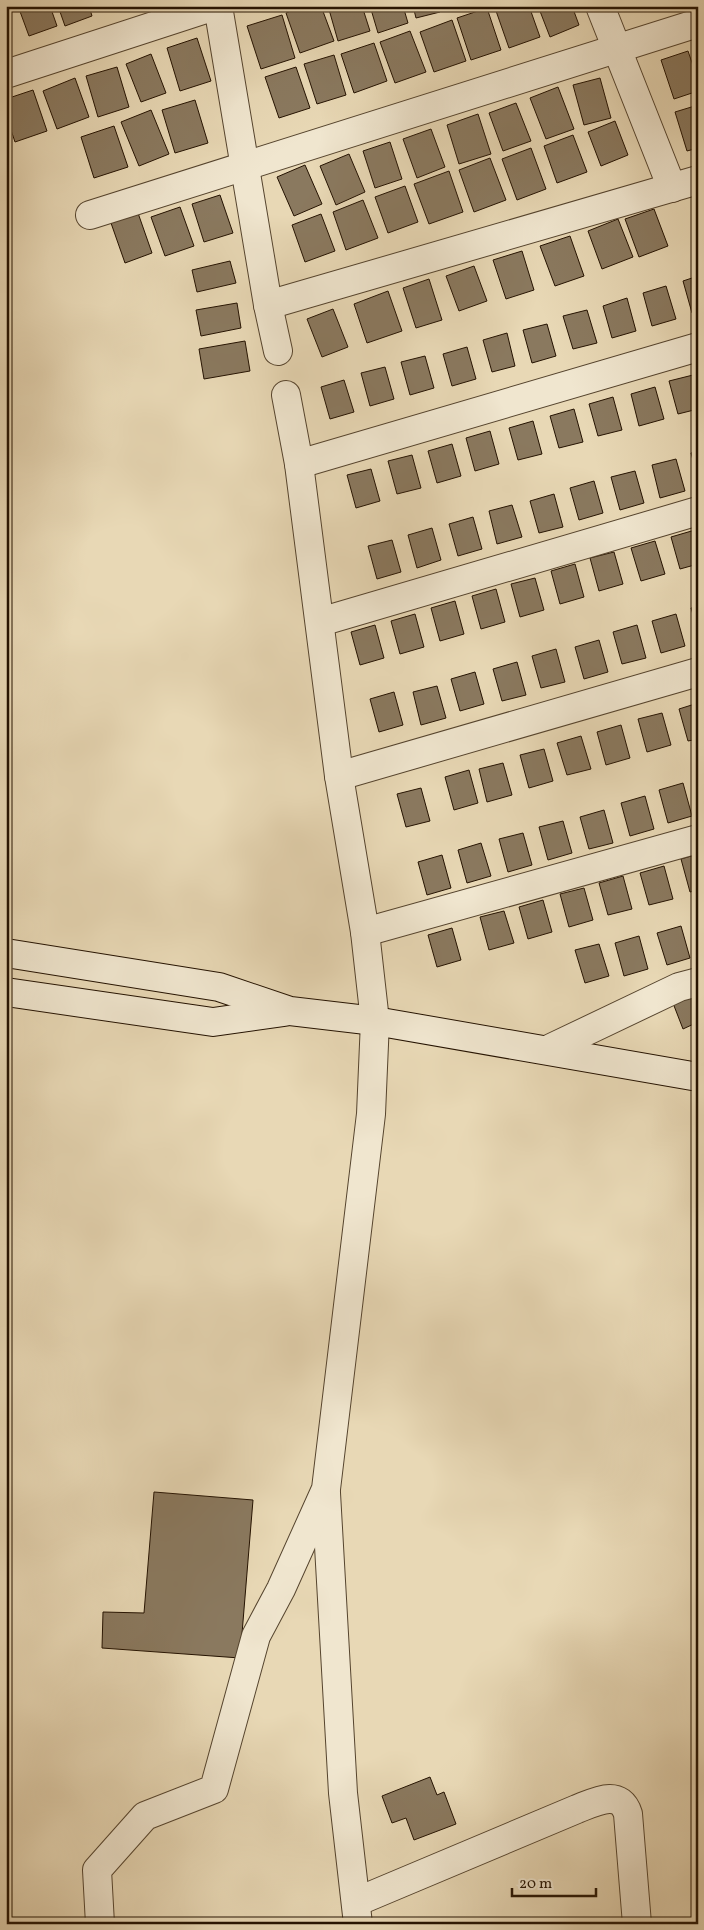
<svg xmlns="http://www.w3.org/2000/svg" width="704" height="1930" viewBox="0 0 704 1930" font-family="Vollkorn,serif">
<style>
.building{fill:#8a795f;stroke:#241201}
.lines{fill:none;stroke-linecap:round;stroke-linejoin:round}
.street-casing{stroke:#55442e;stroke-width:30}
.secondary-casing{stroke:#241201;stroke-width:30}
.street{stroke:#f0e6cf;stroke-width:28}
.secondary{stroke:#f0e6cf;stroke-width:28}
</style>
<rect width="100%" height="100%" fill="#e8d8b5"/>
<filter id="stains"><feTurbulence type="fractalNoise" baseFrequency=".004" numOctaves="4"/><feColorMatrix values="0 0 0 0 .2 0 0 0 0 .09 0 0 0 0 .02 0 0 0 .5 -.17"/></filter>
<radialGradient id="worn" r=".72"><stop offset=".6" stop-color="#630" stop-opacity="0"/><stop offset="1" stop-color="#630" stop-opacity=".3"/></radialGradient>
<!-- building -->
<g class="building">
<polygon points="18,6 50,6 57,26 29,36"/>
<polygon points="58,6 89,6 92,16 65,26"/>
<polygon points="304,6 321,6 334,41 300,53 286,13"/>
<polygon points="328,6 362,6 370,31 338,41"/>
<polygon points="370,6 403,6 408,23 378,33"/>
<polygon points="413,6 438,6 440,12 416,18"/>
<polygon points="501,6 529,6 540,37 509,48 495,8"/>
<polygon points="538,6 572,6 579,25 550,37"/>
<polygon points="487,8 501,50 471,60 457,18"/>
<polygon points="282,15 295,58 261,69 247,26"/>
<polygon points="452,20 466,61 434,72 420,32"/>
<polygon points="410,31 426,72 395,83 380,42"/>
<polygon points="197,38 211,81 180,91 167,48"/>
<polygon points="374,43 387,81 354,93 341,54"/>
<polygon points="688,51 698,80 698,91 674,99 661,60"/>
<polygon points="151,54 166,93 141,102 126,64"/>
<polygon points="334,55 346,95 317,104 304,64"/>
<polygon points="117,67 129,107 98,117 86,76"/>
<polygon points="296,67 310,108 279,118 265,77"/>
<polygon points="75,78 89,117 57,129 43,91"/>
<polygon points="600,78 611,118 584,125 573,85"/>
<polygon points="558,87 574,129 546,139 530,98"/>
<polygon points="33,90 47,131 15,142 6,115 6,99"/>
<polygon points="195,100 208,143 175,153 162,110"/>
<polygon points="516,103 531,141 503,151 489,113"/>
<polygon points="698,105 698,148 687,151 675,112"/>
<polygon points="151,110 169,154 139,166 121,122"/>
<polygon points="478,114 491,154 459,164 447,125"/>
<polygon points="615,121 628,155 601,166 588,132"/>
<polygon points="114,126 128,167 94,178 81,137"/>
<polygon points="431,129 445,167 417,178 403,139"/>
<polygon points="573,135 587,172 557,183 544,146"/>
<polygon points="390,142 402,179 375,188 363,151"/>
<polygon points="531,148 546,189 517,200 502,159"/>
<polygon points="349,154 365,192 336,205 320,166"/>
<polygon points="490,158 506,200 474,212 459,170"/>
<polygon points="305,165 322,204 294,216 277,177"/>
<polygon points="449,171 463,212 429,224 414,184"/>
<polygon points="405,186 418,222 388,233 375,197"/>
<polygon points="220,195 233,233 204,242 192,204"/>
<polygon points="363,200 378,238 346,250 333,212"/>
<polygon points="180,207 194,246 165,256 151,217"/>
<polygon points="654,209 668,246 639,257 625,219"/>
<polygon points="138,213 152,253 125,263 111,223"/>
<polygon points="321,214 335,251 305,262 292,225"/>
<polygon points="618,219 633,257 602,269 588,231"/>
<polygon points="570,236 584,276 555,286 540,246"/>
<polygon points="522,251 534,290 506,299 493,260"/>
<polygon points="230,261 236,283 197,292 192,270"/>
<polygon points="474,266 487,301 459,311 446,276"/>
<polygon points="698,276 698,312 692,313 683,281"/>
<polygon points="429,279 442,320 416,328 403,288"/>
<polygon points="666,286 676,319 652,326 643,293"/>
<polygon points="388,291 402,331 367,343 354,304"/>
<polygon points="627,298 636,331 612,338 603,306"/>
<polygon points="237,303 241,328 201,336 196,310"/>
<polygon points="333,309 348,347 322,357 307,319"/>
<polygon points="587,310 597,343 573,349 563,316"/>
<polygon points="547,324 556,356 532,363 523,330"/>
<polygon points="507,333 515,366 492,372 483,340"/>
<polygon points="245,341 250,371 204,379 199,349"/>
<polygon points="467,347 476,379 452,386 443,354"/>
<polygon points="425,356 434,388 410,395 401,362"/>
<polygon points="385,367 394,399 370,406 361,373"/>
<polygon points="693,375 698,392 698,409 678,414 669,381"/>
<polygon points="344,380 354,412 330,419 321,387"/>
<polygon points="655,387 664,419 639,426 631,394"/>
<polygon points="613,397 622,430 598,436 589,404"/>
<polygon points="574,409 583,442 559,448 550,416"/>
<polygon points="533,421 542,454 518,460 509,428"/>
<polygon points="490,431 499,464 475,471 466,438"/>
<polygon points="452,444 461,476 437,483 428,451"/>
<polygon points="698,451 698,478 691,453"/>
<polygon points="412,455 421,488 397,494 388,461"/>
<polygon points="676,459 685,491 660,498 652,465"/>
<polygon points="371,469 380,501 356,508 347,475"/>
<polygon points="635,471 644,503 620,510 611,477"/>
<polygon points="594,481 603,513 579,520 570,488"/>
<polygon points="554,494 563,527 539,533 530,501"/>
<polygon points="512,505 522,537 497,544 489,511"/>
<polygon points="473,517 482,549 458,556 449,524"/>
<polygon points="432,528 441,560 417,568 408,535"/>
<polygon points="695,530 698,540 698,564 680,569 671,537"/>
<polygon points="392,540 401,572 377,579 368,546"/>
<polygon points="655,541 665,574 641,581 631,548"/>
<polygon points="614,552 623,584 599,591 590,558"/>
<polygon points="575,564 584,597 560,604 551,571"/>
<polygon points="535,578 544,610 520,617 511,584"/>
<polygon points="496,589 505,622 481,629 472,596"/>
<polygon points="455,601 464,634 440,641 431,608"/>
<polygon points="698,607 698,631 691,608"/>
<polygon points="415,614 424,647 400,654 391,621"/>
<polygon points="676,614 685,646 661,653 652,621"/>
<polygon points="375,625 384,658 360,665 351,632"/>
<polygon points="637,625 646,658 622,664 613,632"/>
<polygon points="599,640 608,672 584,679 575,647"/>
<polygon points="556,649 565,682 541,688 532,656"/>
<polygon points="517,662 526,695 502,701 493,669"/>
<polygon points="475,672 484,704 460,711 451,679"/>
<polygon points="437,686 446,718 421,725 413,692"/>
<polygon points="394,692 403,725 379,732 370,699"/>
<polygon points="698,703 698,739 688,741 679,709"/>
<polygon points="662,713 671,745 647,752 638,719"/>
<polygon points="621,725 630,758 606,765 597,732"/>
<polygon points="581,736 591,769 567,775 557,743"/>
<polygon points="544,749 553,781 529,788 520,755"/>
<polygon points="503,763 512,795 487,802 479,769"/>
<polygon points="469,770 478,803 454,810 445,777"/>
<polygon points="683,783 692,816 668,823 659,790"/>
<polygon points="421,788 430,821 406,827 397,794"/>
<polygon points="645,796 654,829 630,836 621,803"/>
<polygon points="604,810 613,843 589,849 580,817"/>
<polygon points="563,821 572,853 548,860 539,827"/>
<polygon points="523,833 532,865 508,872 499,839"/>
<polygon points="481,843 491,876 467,883 458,850"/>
<polygon points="698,854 698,890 690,892 681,859"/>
<polygon points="442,855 451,888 427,895 418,862"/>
<polygon points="664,866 673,899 649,905 640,873"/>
<polygon points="623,876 632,909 608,915 599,883"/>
<polygon points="584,888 593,920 569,927 560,894"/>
<polygon points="543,900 552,932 528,939 519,907"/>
<polygon points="504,911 514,943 489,950 480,917"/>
<polygon points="681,926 690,958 667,965 657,933"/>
<polygon points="452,928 461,960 437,967 428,935"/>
<polygon points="639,936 648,969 624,976 615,943"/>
<polygon points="599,944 609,976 585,983 575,950"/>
<polygon points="698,991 698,1022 683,1029 671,998"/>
<polygon points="154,1492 253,1500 240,1658 102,1648 103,1612 144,1613"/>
<polygon points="430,1777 437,1795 444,1792 456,1824 414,1840 406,1818 392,1823 382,1796"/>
</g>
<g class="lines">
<defs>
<g id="street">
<polyline points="218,6 268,305 278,351"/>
<polyline points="600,6 672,188"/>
<polyline points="6,74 215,6"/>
<polyline points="90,215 698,23"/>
<polyline points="268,305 698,180"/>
<polyline points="299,464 698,347"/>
<polyline points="320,622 698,511"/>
<polyline points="339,776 698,672"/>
<polyline points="365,932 698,839"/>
<polyline points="549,1049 679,987 698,982"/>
<polyline points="326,1493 343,1793 358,1924"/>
<path d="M356 1902 577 1809C595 1802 620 1788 628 1814L637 1924"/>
<polyline points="100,1924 97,1870 145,1816 214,1789 256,1636 281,1589 326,1489 371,1114 375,1021 365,932 339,776 299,464 286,395"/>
</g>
<g id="secondary">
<polyline points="6,953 219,987 290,1011 375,1021 698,1077"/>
<polyline points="6,992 213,1022 284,1012"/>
</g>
</defs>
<!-- street casing -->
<use href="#street" class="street-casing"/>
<!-- secondary casing -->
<use href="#secondary" class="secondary-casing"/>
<!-- street -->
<use href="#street" class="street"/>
<!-- secondary -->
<use href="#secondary" class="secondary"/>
</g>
<!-- margin -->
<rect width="704" height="1930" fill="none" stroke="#e8d8b5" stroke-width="25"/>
<rect x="8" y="8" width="689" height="1915" fill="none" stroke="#241201" stroke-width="2.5"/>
<rect x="12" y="12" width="679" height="1905" fill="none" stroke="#241201"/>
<!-- scale -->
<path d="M512 1888v8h84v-8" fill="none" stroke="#241201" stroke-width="2.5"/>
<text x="519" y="1888" font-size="15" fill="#241201" stroke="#f0e6cf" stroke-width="4" paint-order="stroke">20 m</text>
<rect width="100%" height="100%" filter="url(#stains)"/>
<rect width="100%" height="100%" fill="url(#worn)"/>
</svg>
